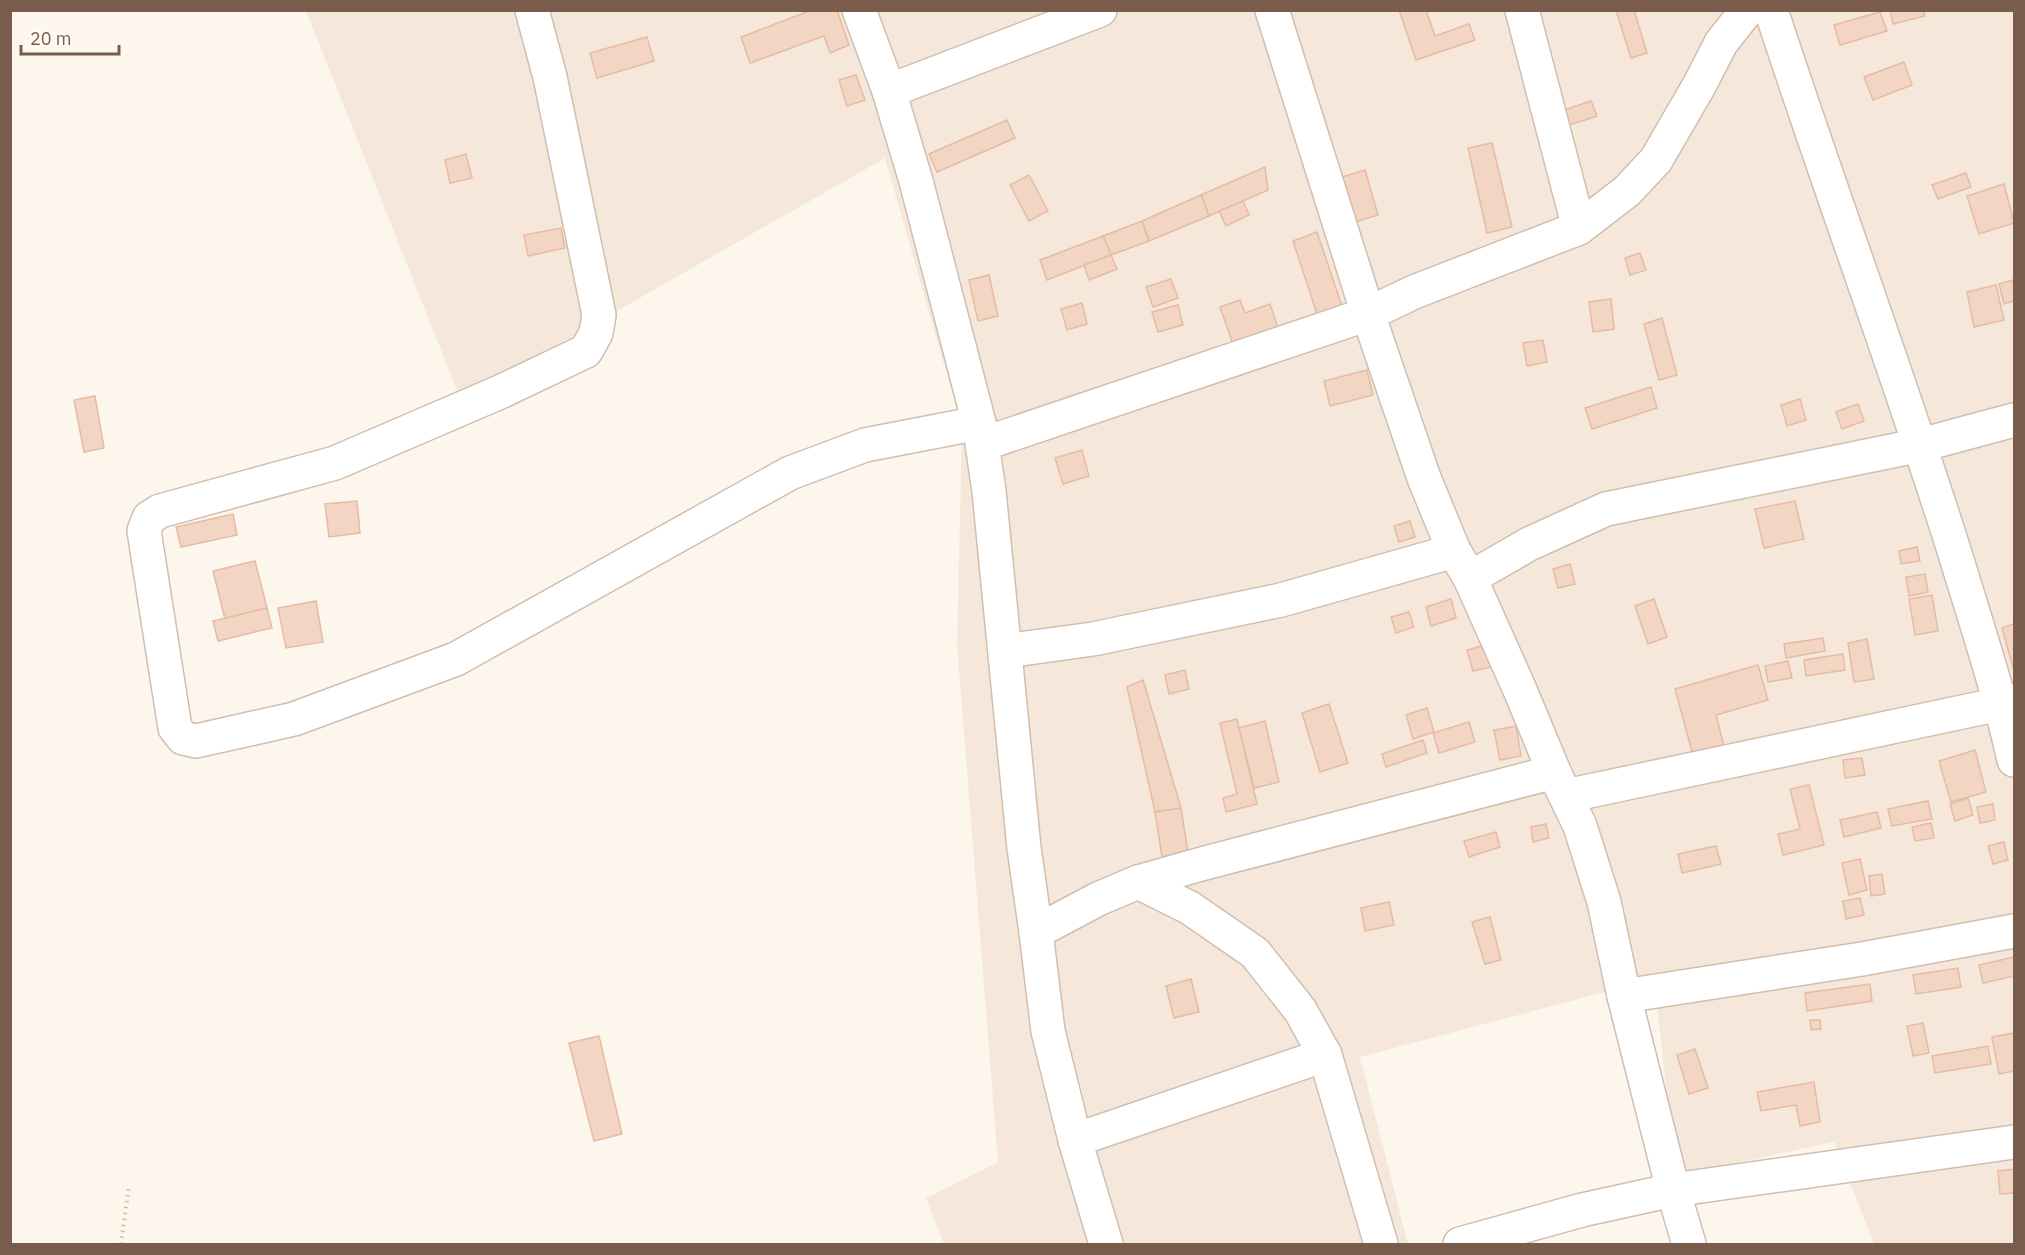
<svg xmlns="http://www.w3.org/2000/svg" width="2025" height="1255" viewBox="0 0 2025 1255" font-family="'IBM Plex Sans',sans-serif">
<style>
.residential{fill:#f5e8da}
.building{fill:#f3d5c3;stroke:#e6bba3;stroke-width:1.5}
.lines{fill:none;stroke-linecap:round;stroke-linejoin:round}
.minor-casing{stroke:#d1beb0;stroke-width:36}
.path{stroke:#d9b8a5;stroke-width:4;stroke-dasharray:1.5 4.5;stroke-linecap:butt}
.minor{stroke:#fff;stroke-width:33}
</style>
<rect width="100%" height="100%" fill="#fdf6ec"/>
<!-- residential -->
<polygon class="residential" points="306,11 2014,11 2014,1244 1874,1244 1834,1142 1676,1176 1654,979 1360,1057 1408,1244 944,1244 926,1198 998,1162 957,645 962,428 885,158 461,400"/>
<!-- building -->
<g class="building">
<polygon points="812,10 837,10 849,45 830,53 824,36 750,63 741,37"/>
<polygon points="1399,10 1426,10 1435,36 1469,24 1475,40 1416,60"/>
<polygon points="1616,10 1634,10 1647,53 1631,58"/>
<polygon points="1890,10 1923,10 1925,16 1893,24"/>
<polygon points="1880,12 1887,31 1840,45 1834,25"/>
<polygon points="647,37 654,61 597,78 590,53"/>
<polygon points="1904,62 1912,85 1873,100 1864,77"/>
<polygon points="856,75 865,100 847,106 839,80"/>
<polygon points="1591,101 1597,116 1563,127 1558,112"/>
<polygon points="1007,120 1015,138 937,172 929,154"/>
<polygon points="1492,143 1512,227 1487,233 1468,148"/>
<polygon points="466,154 472,178 450,183 445,160"/>
<polygon points="1265,167 1268,190 1209,216 1201,195"/>
<polygon points="1365,170 1378,215 1352,223 1339,178"/>
<polygon points="1966,173 1971,187 1938,199 1932,185"/>
<polygon points="1029,175 1048,211 1029,221 1010,185"/>
<polygon points="2004,184 2014,223 1979,234 1967,196"/>
<polygon points="1201,195 1209,216 1149,241 1142,221"/>
<polygon points="1243,201 1249,215 1226,226 1219,211"/>
<polygon points="1142,221 1149,241 1111,255 1103,236"/>
<polygon points="561,228 565,248 528,256 524,235"/>
<polygon points="1317,232 1344,312 1319,320 1293,241"/>
<polygon points="1103,236 1111,255 1047,280 1040,260"/>
<polygon points="1640,253 1646,270 1630,275 1625,258"/>
<polygon points="1111,255 1117,269 1089,280 1084,265"/>
<polygon points="989,275 998,316 978,321 969,280"/>
<polygon points="1171,279 1178,298 1153,307 1146,287"/>
<polygon points="2013,280 2014,301 2004,304 1999,284"/>
<polygon points="1996,285 2004,320 1974,327 1967,292"/>
<polygon points="1611,299 1614,329 1593,332 1589,302"/>
<polygon points="1240,300 1245,313 1270,304 1278,328 1233,344 1220,307"/>
<polygon points="1082,303 1087,324 1067,330 1061,309"/>
<polygon points="1178,305 1183,325 1158,332 1152,312"/>
<polygon points="1662,318 1677,375 1659,380 1644,324"/>
<polygon points="1543,340 1547,362 1527,366 1523,343"/>
<polygon points="1367,370 1373,395 1330,406 1324,381"/>
<polygon points="1651,387 1657,408 1592,429 1585,408"/>
<polygon points="95,396 104,448 84,452 74,400"/>
<polygon points="1800,399 1806,420 1787,426 1781,405"/>
<polygon points="1858,404 1864,421 1842,429 1836,412"/>
<polygon points="1082,450 1089,476 1063,484 1055,458"/>
<polygon points="357,501 360,533 329,537 325,504"/>
<polygon points="1795,501 1804,539 1764,548 1755,509"/>
<polygon points="233,514 237,535 181,547 176,527"/>
<polygon points="1410,521 1415,537 1399,542 1394,526"/>
<polygon points="1917,547 1920,561 1901,564 1899,551"/>
<polygon points="255,561 267,608 225,619 213,571"/>
<polygon points="1570,564 1575,584 1558,588 1553,569"/>
<polygon points="1925,574 1928,592 1909,596 1906,577"/>
<polygon points="1932,595 1938,631 1915,635 1909,599"/>
<polygon points="1451,599 1456,618 1431,626 1426,607"/>
<polygon points="1654,599 1667,637 1648,644 1635,606"/>
<polygon points="316,601 323,642 286,648 278,608"/>
<polygon points="267,608 272,628 218,641 213,621"/>
<polygon points="1409,612 1414,627 1396,633 1391,617"/>
<polygon points="2014,624 2014,671 2002,628"/>
<polygon points="1823,638 1825,651 1786,658 1784,644"/>
<polygon points="1867,639 1874,679 1854,682 1848,643"/>
<polygon points="1485,645 1491,667 1473,671 1467,650"/>
<polygon points="1843,654 1845,670 1806,676 1804,660"/>
<polygon points="1788,661 1792,678 1768,682 1765,666"/>
<polygon points="1758,665 1768,700 1716,715 1724,746 1693,755 1675,689"/>
<polygon points="1185,670 1189,689 1169,694 1165,675"/>
<polygon points="1143,680 1181,808 1155,812 1127,687"/>
<polygon points="1329,704 1348,763 1320,772 1302,713"/>
<polygon points="1427,708 1434,732 1413,739 1406,715"/>
<polygon points="1237,719 1257,804 1226,812 1223,798 1237,794 1220,723"/>
<polygon points="1265,721 1279,782 1254,788 1239,728"/>
<polygon points="1469,722 1475,742 1439,753 1433,733"/>
<polygon points="1516,726 1521,756 1500,760 1494,730"/>
<polygon points="1423,740 1427,753 1386,767 1382,754"/>
<polygon points="1975,750 1986,792 1951,802 1939,761"/>
<polygon points="1862,758 1865,775 1845,778 1843,760"/>
<polygon points="1809,785 1824,845 1783,855 1778,834 1800,829 1790,789"/>
<polygon points="1968,798 1973,815 1955,821 1950,804"/>
<polygon points="1928,801 1932,819 1892,826 1888,809"/>
<polygon points="1993,804 1995,820 1980,823 1977,807"/>
<polygon points="1181,808 1188,853 1162,857 1155,812"/>
<polygon points="1877,812 1881,828 1844,837 1840,820"/>
<polygon points="1931,823 1934,838 1915,841 1912,827"/>
<polygon points="1546,824 1549,838 1533,842 1531,827"/>
<polygon points="1496,832 1500,847 1469,857 1464,841"/>
<polygon points="2004,842 2008,860 1993,864 1988,846"/>
<polygon points="1716,846 1721,864 1682,873 1678,854"/>
<polygon points="1860,859 1867,890 1849,895 1842,863"/>
<polygon points="1882,874 1885,894 1871,896 1869,876"/>
<polygon points="1860,898 1864,915 1846,919 1843,901"/>
<polygon points="1389,902 1394,925 1365,931 1361,908"/>
<polygon points="1490,917 1501,960 1485,964 1472,922"/>
<polygon points="2014,957 2014,976 1983,983 1979,965"/>
<polygon points="1958,968 1961,987 1916,994 1913,975"/>
<polygon points="1191,979 1199,1012 1174,1018 1166,986"/>
<polygon points="1870,984 1872,1001 1807,1011 1805,993"/>
<polygon points="1810,1020 1820,1020 1821,1029 1811,1030"/>
<polygon points="1923,1023 1929,1053 1913,1056 1907,1026"/>
<polygon points="2014,1033 2014,1071 1999,1074 1992,1037"/>
<polygon points="599,1036 622,1134 594,1141 569,1043"/>
<polygon points="1988,1046 1991,1064 1935,1073 1932,1056"/>
<polygon points="1695,1049 1708,1088 1689,1094 1677,1055"/>
<polygon points="1814,1082 1820,1122 1800,1126 1796,1105 1761,1111 1757,1092"/>
<polygon points="2014,1169 2014,1193 2000,1194 1998,1171"/>
</g>
<g class="lines">
<defs>
<g id="minor">
<polyline points="532,10 550,77 599,315 596,333 586,351 500,392 335,463 160,511 149,518 144,531 175,728 183,738 196,741 294,719 456,659 790,473 865,445 979,423"/>
<polyline points="859,10 889,91 916,181 979,423 989,491 1024,848 1036,932 1048,1031 1075,1140 1106,1244"/>
<polyline points="1272,10 1368,314 1424,478 1454,551 1470,578 1520,690 1554,772 1580,826 1604,902 1624,996 1673,1190 1689,1244"/>
<polyline points="1522,10 1579,228"/>
<path d="M1771 10C1831 194 1899 375 1957 560 1977 626 1999 692 2014 760"/>
<polyline points="889,91 1100,10"/>
<polyline points="983,444 1368,314 1414,292 1579,228 1627,191 1656,160 1700,84 1721,43 1747,10"/>
<polyline points="1470,578 1529,544 1606,509 1921,445 2014,420"/>
<polyline points="1005,651 1093,639 1281,600 1454,551"/>
<polyline points="1566,796 2014,701"/>
<polyline points="1138,882 1190,908 1255,953 1300,1010 1325,1055 1381,1244"/>
<polyline points="1036,932 1098,899 1138,882 1205,863 1554,772"/>
<polyline points="1624,996 1862,959 2014,931"/>
<polyline points="1075,1140 1325,1055"/>
<polyline points="1460,1244 1582,1210 1673,1190 2014,1142"/>
</g>
</defs>
<!-- minor casing -->
<use href="#minor" class="minor-casing"/>
<!-- path -->
<polyline class="path" points="121,1244 129,1186"/>
<!-- minor -->
<use href="#minor" class="minor"/>
</g>
<!-- border -->
<rect width="2025" height="1255" fill="none" stroke="#7a5c4d" stroke-width="24"/>
<!-- scale -->
<path d="M21 45v9h98v-9" fill="none" stroke="#7a5c4d" stroke-width="3"/>
<text x="30" y="45" font-size="18" fill="#7a5c4d" stroke="#fffaf3" stroke-width="4.5" paint-order="stroke">20 m</text>
</svg>
